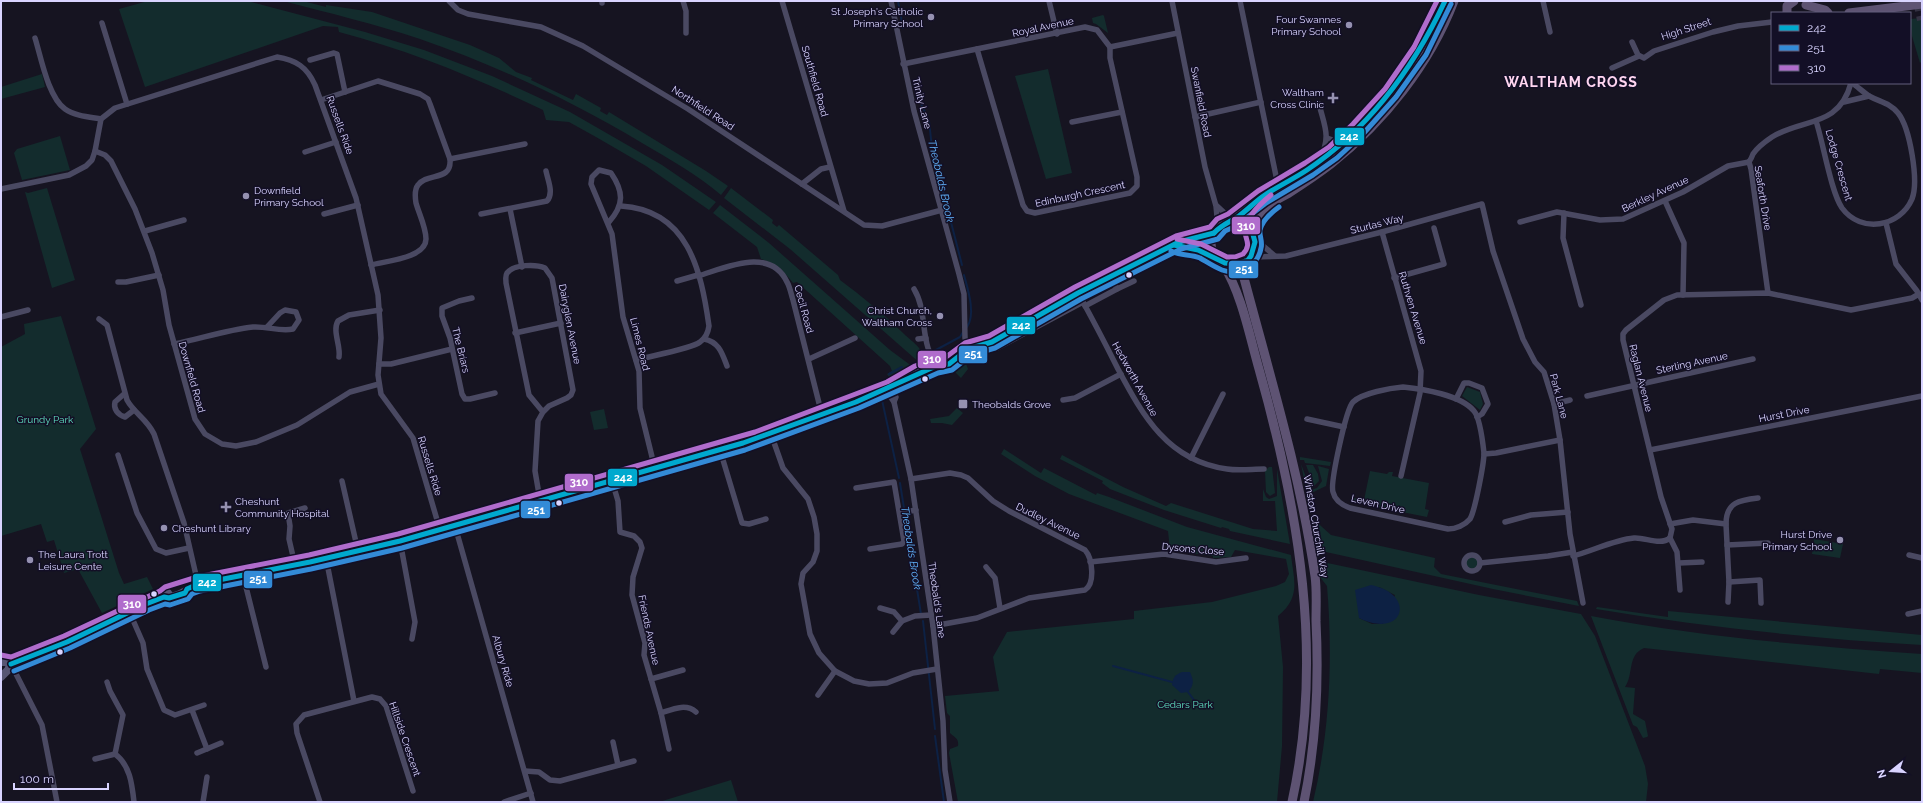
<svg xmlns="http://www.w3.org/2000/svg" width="1923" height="803" viewBox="0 0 1923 803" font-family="Raleway,sans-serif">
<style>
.green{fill:#132c2d;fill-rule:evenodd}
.water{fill:#0d2144}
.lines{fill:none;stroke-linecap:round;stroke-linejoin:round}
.stream{stroke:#0d2144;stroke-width:2}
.motorway-tunnel{stroke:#333142;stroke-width:10;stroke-dasharray:10 5;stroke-linecap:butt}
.minor{stroke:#4a4962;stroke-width:5.5}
.secondary{stroke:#575674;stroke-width:8}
.primary{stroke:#5e5373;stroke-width:9}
.bus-1-casing{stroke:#130f26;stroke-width:8}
.bus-2-casing{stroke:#130f26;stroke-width:8}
.bus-3-casing{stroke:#130f26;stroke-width:8}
.bus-1{stroke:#00a9ce;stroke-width:5}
.bus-2{stroke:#338bd7;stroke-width:5}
.bus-3{stroke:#b06ccc;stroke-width:5}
.poi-dot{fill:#9591b1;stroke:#130f26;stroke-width:1.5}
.bus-dot{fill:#d9d4ff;stroke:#130f26;stroke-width:1.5}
.labels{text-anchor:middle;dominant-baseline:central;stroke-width:3;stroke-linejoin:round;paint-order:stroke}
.poi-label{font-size:10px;fill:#d9d4ff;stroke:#130f26;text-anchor:end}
.street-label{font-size:10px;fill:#d9d4ff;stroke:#130f26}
.park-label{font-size:10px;fill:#5fe0c0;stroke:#130f26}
.water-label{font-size:11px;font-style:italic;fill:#62b6ff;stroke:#130f26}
.district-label{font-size:14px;font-weight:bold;letter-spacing:1px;fill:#ffd6f0;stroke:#130f26}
.line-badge{stroke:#130f26;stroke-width:1.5}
.badge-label{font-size:11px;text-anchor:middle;font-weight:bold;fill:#fff}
</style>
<rect width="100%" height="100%" fill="#161421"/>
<!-- green -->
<g class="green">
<path d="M148 1H247L365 32 424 50 492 76 570 112 662 165 716 202 709 210 646 166 596 137 569 122 546 120 543 110C476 78 411 51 339 32L338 27 323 26 145 87 119 9Z"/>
<path d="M283 1H303L326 7V5L372 12 470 45 499 58 516 72 532 78 531 80 573 100 576 94 601 108 600 111 607 115 609 112 706 171 728 186 721 195C698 175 669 159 642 143 572 101 498 66 420 39 375 24 329 13 283 1Z"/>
<polygon points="1103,15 1104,16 1108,33 1096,24 1093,23 1092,18"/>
<polygon points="1922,18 1922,61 1920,63 1912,36 1910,19"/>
<polygon points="1048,69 1072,173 1046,179 1015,76"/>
<polygon points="42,74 45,87 1,99 1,87"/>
<polygon points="60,136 70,170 22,180 14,153 17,149"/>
<polygon points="47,188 75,280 52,288 25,192 28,193"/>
<path d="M731 188 773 220 772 223 777 227 779 225 838 275 840 280C862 296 882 313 902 332 913 343 919 344 926 360L921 364 790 249 724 198Z"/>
<path d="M720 205 769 243 890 350 913 367 889 377 887 374 892 371 890 366 797 282 793 283C784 271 775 263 761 259L757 247 713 213Z"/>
<polygon points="61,316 96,429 80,449 119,573 124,584 147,577 153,589 102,613 78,569 64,573 54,540 47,542 41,524 1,536 1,347 25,334 24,324"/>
<polygon points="965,361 968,369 961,378 953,370 958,364"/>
<polygon points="1467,387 1480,392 1483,404 1480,410 1462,396"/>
<polygon points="957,408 963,413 952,425 942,423 931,423 930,419 949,416"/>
<polygon points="604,409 608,428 594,430 590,412"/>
<path d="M1004 449 1041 473 1044 468 1096 495 1097 493 1109 497 1187 527 1291 555C1294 581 1301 597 1278 616L1283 667 1282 746 1277 802H958L949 753 950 749 958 746C959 738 955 738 950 733V716L947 713 945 696 999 691 993 657 1007 632 1134 619V611L1212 602 1276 586 1285 582 1289 574 1286 559 1235 550 1231 557 1213 558V556L1170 550 1168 531 1069 494 1035 476 1001 454Z"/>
<polygon points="1062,455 1123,487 1166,506 1171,503 1253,529 1277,531 1275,501 1263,501 1263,489 1266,497 1269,499 1277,496 1277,469 1290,544 1230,531 1229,529 1222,527 1221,528 1164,510 1110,489 1102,483 1103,481 1060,459"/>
<polygon points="1300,457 1331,462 1330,466 1305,463 1304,460 1300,460"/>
<polygon points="1301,464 1311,490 1317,488 1322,481 1318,466 1329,469 1326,486 1307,495"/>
<polygon points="1306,465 1313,465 1318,474 1319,481 1314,486"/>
<polygon points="1269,467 1272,467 1275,493 1270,496 1266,492 1265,471"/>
<polygon points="1370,471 1387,474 1389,472 1393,472 1392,476 1429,483 1425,509 1429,510 1427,517 1352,502 1353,498 1364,500"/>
<polygon points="1312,518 1331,535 1435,558 1434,567 1441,574 1577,601 1579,606 1493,589 1317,550"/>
<polygon points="1814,539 1843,544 1840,558 1812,554"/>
<circle cx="1472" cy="563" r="7"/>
<path d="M1318 561 1479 595 1581 614 1595 636 1645 766 1648 784 1646 802H1313C1330 731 1333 658 1327 586L1320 577ZM1379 587 1395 595 1383 624H1372L1359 618Z"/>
<path d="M1597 607 1668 617V611L1922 635V645C1817 639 1704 627 1596 609Z"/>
<path d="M1591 616C1700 637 1811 646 1922 654V673L1880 669 1879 674 1644 648C1627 655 1634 674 1625 687L1635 688 1633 714 1645 721 1648 736 1647 737 1643 738 1637 727 1633 725Z"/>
<polygon points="731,780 738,802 659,802"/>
</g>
<!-- water -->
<g class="water">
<path d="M1371 585C1417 594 1404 640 1359 618L1355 590Z"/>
<path d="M1182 672H1190C1194 681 1194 685 1188 692L1181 693 1172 685C1173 677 1175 675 1182 672Z"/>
</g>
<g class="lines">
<!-- stream -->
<g class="stream">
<polyline points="898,1 903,28"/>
<polyline points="918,97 929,121 932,148 962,265"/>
<path d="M964 275C968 290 976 314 967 327"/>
<polyline points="934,351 960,337 963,332"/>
<polyline points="889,374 902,367"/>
<polyline points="882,400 899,478"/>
<polyline points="900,483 921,614"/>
<polyline points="923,621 935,729"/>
<polyline points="1113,666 1172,682"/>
<polyline points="1188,692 1200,708"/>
<polyline points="935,736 944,802"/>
</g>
<!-- motorway-tunnel -->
<polyline class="motorway-tunnel" points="1918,1 1922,20"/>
<!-- minor -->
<g class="minor">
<polyline points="449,1 458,10 468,14 541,27 583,46 688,109 864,225 882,226 942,210"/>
<polyline points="602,1 602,3"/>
<polyline points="683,1 686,11 686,33"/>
<polyline points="782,1 844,211"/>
<polyline points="891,1 914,111 959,274 964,294 965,338 968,349"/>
<polyline points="1049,1 1057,34"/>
<polyline points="1172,1 1205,167 1216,206 1218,227"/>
<polyline points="1240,1 1276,176"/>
<polyline points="1543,1 1550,32"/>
<polyline points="102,23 127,104"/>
<path d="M35 38C41 57 48 97 65 109 75 116 89 117 101 119"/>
<polyline points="1632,42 1638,55 1644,58 1654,51 1713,32 1738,26 1772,22"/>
<polyline points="977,49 1023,205 1027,211 1035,213 1130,193 1137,186 1137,177 1110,58 1110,47"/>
<polyline points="310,60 334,53 337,54 345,92"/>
<polyline points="903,64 1085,27 1097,30 1110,47 1178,33"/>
<polyline points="1612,68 1639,56"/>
<path d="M321 100 378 81 420 94 428 99 430 104 450 159C452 182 427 172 418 185 414 190 415 197 416 203 419 214 426 227 426 239 426 258 386 261 371 265"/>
<polyline points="1844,102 1869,96"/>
<path d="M1319 104C1325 128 1331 136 1320 159"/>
<polyline points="1195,117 1261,102"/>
<path d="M1816 121C1823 142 1831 192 1842 208 1861 234 1900 227 1912 199 1919 181 1910 128 1898 113 1890 103 1880 102 1869 96 1863 92 1858 87 1852 83"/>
<polyline points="1072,122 1122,112"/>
<polyline points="1327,138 1338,142 1344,142"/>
<polyline points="95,151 105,155 111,161 135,209 152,253 163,290 169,325 195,419 205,434 222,444 236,446 256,442 297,425 350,392 379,384"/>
<polyline points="305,152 336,142"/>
<polyline points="450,159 525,144"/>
<path d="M1749 162C1751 159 1752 157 1753 154 1757 148 1766 141 1772 137 1803 118 1839 128 1851 83"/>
<polyline points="1749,162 1751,169 1768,293"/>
<polyline points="802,184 821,169 830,167"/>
<path d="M1 189 69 175 86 166 92 160 95 151 101 119 115 108 277 57C296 60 307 67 315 85L356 198 378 295 381 338 378 375 381 394 413 438 440 530"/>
<polyline points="1665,201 1684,243 1683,295"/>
<path d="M621 206C688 210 701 270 709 326 708 333 706 338 700 342 691 349 650 356 636 360"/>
<polyline points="1217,206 1232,220"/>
<polyline points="510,209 522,267"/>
<polyline points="1564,213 1563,238 1581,305"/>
<polyline points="324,214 358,205"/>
<path d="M481 214 547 201C554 193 548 181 546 171"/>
<path d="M609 222C624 205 624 192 611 173L599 170 592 177 591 184 612 234 623 317 639 371 640 408 655 469"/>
<polyline points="1520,222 1557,212 1600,220 1623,219 1683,192 1728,166 1749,162"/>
<polyline points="1886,223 1896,264 1917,291 1922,300"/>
<polyline points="145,231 184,220"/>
<polyline points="1382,232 1421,371 1420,393 1401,476"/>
<polyline points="1255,239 1275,256"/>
<polyline points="1251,257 1286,256 1382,232 1482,204 1493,251 1523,339 1535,362 1544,372 1554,404 1560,440 1570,534 1583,603"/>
<path d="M698 276C725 268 770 246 787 282 790 287 791 294 793 300L822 415"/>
<polyline points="1111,276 1117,289"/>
<polyline points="1394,278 1444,264 1434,228"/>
<polyline points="677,281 698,275"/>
<polyline points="118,282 126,282 159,275"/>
<path d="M914 289C925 307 922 329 928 348 930 354 934 360 936 366"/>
<path d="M1078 293C1092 318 1105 343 1118 369 1143 416 1168 461 1227 469 1239 471 1252 469 1264 469"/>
<polyline points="472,298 459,301 442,308 442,316 450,338 462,394 465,399 470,399 495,393"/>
<polyline points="1085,306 1117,289 1134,281"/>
<polyline points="1,317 28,310"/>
<path d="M99 319 107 325 127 400C134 413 147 419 154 434L184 523 198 584"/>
<polyline points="515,333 561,323"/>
<path d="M704 339C719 342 722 353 727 366"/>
<polyline points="918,339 926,338"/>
<polyline points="992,342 997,348 1083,302"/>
<path d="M174 344C200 339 226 330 253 327 267 326 280 332 293 329L299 320 296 312 285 310 280 313 267 327"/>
<path d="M339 357C341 346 332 331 338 321L349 315 380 310"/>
<polyline points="809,359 855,338"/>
<polyline points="379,364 391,364 452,349"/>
<path d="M1403 387C1423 389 1461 395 1474 411 1480 418 1483 444 1484 453 1484 463 1475 511 1470 519 1465 525 1456 529 1448 529L1350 508C1342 505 1335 501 1333 492 1330 483 1346 409 1353 402 1362 393 1391 388 1403 387Z"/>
<polyline points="890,388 896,397 894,402 911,479 933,626 943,721 945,770 950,802"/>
<polyline points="890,388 889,395 894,402"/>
<path d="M124 394 115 402C113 409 118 415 125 417L134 410"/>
<polyline points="1587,396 1753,359"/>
<polyline points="1456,399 1464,383 1469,383 1482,388 1488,404 1482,414 1477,417"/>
<polyline points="1063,400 1075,398 1121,374"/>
<polyline points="1554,404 1570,400"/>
<polyline points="1307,419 1344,427"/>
<polyline points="771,434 783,468 808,499 814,517 817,534 817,551 813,562 803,573 801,584 810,634 819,653 835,671 854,681 869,684 887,683 913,673 937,669"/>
<polyline points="720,450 742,523 749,524 766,519"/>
<polyline points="1650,450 1922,396"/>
<polyline points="1484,454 1496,453 1560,440"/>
<polyline points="118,455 137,513 156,549 166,553 189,548"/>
<polyline points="1191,458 1223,394"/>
<path d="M911 479 950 473 961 475 968 478 993 501 1009 511 1085 550C1093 559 1095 584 1085 590L1029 598 977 618 933 626"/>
<polyline points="342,481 358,551"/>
<polyline points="612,481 618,501 620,532 634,536 640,542 642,548 633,577 632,595 645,643 644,655 661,713 669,749"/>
<polyline points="856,488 894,482 904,541 902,544 870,549"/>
<path d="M540 500 535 471 538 421 543 412 549 406 567 398 571 395 573 390 552 278 545 268C536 264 514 264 507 273 505 276 506 279 506 283L529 395 543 412"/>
<polyline points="900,513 916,510"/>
<polyline points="1505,522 1531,515 1568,512"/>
<polyline points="1670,524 1693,520 1726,524 1729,582 1728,602"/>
<path d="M1726 524C1726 502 1740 500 1758 498"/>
<polyline points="455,526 533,802"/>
<polyline points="1670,538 1672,529 1661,497 1623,340 1623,334 1626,330 1664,300 1677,295 1768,293 1851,310 1912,298 1919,294"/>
<polyline points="1670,538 1677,552 1680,590"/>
<polyline points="400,541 415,622 412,639"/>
<polyline points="1727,545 1768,543"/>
<polyline points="1909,555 1922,558"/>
<circle cx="1472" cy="563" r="8"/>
<path d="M1573 556C1593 551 1613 540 1634 538 1645 537 1660 546 1670 538"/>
<polyline points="326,558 354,701"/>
<polyline points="1090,562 1164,554 1216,562 1246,558"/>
<polyline points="1480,563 1548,556 1573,552"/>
<polyline points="1679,563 1702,562"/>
<polyline points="295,565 289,539 290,526 288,513 305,508"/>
<polyline points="986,567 995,578 1000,608"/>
<polyline points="243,575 266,667"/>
<polyline points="1729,582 1760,580 1761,603"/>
<polyline points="880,608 894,612 902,621 893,632"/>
<polyline points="129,611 143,643 147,669 164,710 175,715 204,705"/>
<polyline points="1908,614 1922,611"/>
<polyline points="902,621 915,616 931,615"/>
<polyline points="11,664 42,725 57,802"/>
<polyline points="651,679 683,670"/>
<path d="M107 682 110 691 123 715 115 754C130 765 132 784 134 802"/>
<polyline points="818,695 835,671"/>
<polyline points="192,710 207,749"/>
<path d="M661 713C673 709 686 703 696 712"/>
<polyline points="613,742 618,765"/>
<polyline points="197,753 221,743"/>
<polyline points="95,759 115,754"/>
<polyline points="525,771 539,772 550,780 560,781 634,761"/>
<polyline points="203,802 207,777"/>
<polyline points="320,802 297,733 296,724 304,715 372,697 380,699 386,706 413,791"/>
<polyline points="504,802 531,793"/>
</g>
<!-- secondary -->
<g class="secondary">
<polyline points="1174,245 1179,248 1197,249 1216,258"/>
<path d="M164 597C177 599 187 589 198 584L310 562 400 541 743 443 856 402 890 388 918 373 936 366 949 364 968 349 992 342 1078 293 1179 242 1214 233"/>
<path d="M1 662H5L11 664C64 647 112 617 164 597L168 593"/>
<polyline points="1,677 8,670 11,664"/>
</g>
<!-- primary -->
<g class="primary">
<polyline points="1806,5 1825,10 1828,13"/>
<polyline points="1787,13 1787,6 1794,1"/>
<polyline points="1849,13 1922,4"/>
<path d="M1232 220C1243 213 1252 204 1263 197 1287 181 1312 168 1334 151 1383 111 1420 58 1445 1"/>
<circle cx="1233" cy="243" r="22"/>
<path d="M1252 231C1255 223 1258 216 1264 210 1270 202 1280 198 1289 193 1303 184 1318 174 1331 164 1384 122 1430 64 1454 1"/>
<path d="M1249 260 1244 278C1270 376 1300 474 1315 576 1317 590 1316 606 1316 621 1319 681 1316 744 1304 802"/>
<path d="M1223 264C1242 295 1249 334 1259 369 1299 511 1324 656 1292 802"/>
</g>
<defs>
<g id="bus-1">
<path d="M1214 233C1221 225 1230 222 1239 216 1247 210 1254 203 1262 197 1276 187 1292 180 1307 170 1370 128 1413 69 1445 1"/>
<polyline points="1174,245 1198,250 1225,263 1237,264 1248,260 1251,256 1255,242 1252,231"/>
<polyline points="11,664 67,642 146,604 164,597 169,598 185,593 187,589 198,584 310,562 400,541 743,443 856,402 936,366 949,364 968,349 992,342 1078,293 1179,242 1214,233"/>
</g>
<g id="bus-2">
<path d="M1171 251C1180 256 1190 254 1200 258 1207 262 1214 267 1222 270 1239 276 1258 266 1261 248 1263 242 1259 235 1260 230 1262 221 1272 212 1279 207"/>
<polyline points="14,671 70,648 149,610 165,604 170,605 188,599 192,594 200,591 311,569 402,548 745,450 859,408 938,373 952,370 971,355 995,348 1081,299 1181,249 1218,239 1225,231 1236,226 1266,203 1313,175 1337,158 1363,134 1396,97 1426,55 1451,4"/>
</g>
<g id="bus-3">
<path d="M1177 239 1201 244 1227 257H1235L1243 254C1252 244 1245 240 1245 231 1246 217 1261 203 1271 195"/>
<polyline points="1,655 11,657 64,636 160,591 165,587 197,577 309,555 398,534 755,432 853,395 887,382 915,366 934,359 946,357 965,343 989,336 1075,287 1176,236 1210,227 1217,219 1228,214 1258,191 1305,163 1329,147 1353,124 1385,89 1414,47 1437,1"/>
</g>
</defs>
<!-- bus-1 casing -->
<use href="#bus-1" class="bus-1-casing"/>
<!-- bus-2 casing -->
<use href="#bus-2" class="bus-2-casing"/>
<!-- bus-3 casing -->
<use href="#bus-3" class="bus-3-casing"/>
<!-- bus-1 -->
<use href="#bus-1" class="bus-1"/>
<!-- bus-2 -->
<use href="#bus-2" class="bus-2"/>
<!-- bus-3 -->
<use href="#bus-3" class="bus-3"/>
</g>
<!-- markers -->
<g class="poi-dot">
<circle cx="931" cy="17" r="4"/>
<circle cx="1349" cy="25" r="4"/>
<path d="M1331 92h4v4h4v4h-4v4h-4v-4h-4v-4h4z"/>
<circle cx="246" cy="196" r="4"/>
<circle cx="940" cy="316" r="4"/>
<rect x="958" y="399" width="10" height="10" rx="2"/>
<path d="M224 501h4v4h4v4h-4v4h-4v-4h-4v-4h4z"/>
<circle cx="164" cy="528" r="4"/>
<circle cx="1840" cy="540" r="4"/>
<circle cx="30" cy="560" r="4"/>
</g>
<g class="bus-dot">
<circle cx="1129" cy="275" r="3.5"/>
<circle cx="925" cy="379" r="3.5"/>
<circle cx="559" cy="503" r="3.5"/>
<circle cx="154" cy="594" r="3.5"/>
<circle cx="60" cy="652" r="3.5"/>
</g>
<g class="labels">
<!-- poi labels -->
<g class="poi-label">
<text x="923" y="11">St Joseph's Catholic<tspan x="923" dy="12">Primary School</tspan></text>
<text x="1341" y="19">Four Swannes<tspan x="1341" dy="12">Primary School</tspan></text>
<text x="1324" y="92">Waltham<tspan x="1324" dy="12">Cross Clinic</tspan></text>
<text x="254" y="190" text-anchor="start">Downfield<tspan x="254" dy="12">Primary School</tspan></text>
<text x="932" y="310">Christ Church,<tspan x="932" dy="12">Waltham Cross</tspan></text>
<text x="972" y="404" text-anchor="start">Theobalds Grove</text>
<text x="235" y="501" text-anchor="start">Cheshunt<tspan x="235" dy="12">Community Hospital</tspan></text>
<text x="172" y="528" text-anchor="start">Cheshunt Library</text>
<text x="1832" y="534">Hurst Drive<tspan x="1832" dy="12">Primary School</tspan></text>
<text x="38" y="554" text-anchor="start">The Laura Trott<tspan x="38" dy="12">Leisure Cente</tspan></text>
</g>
<!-- street labels -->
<g class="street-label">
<text transform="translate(1043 27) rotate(-12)">Royal Avenue</text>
<text transform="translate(1686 29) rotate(-18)">High Street</text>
<text transform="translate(815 81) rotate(74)">Southfield Road</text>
<text transform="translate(1201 102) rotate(79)">Swanfield Road</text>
<text transform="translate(922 103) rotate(76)">Trinity Lane</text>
<text transform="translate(703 108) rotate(33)">Northfield Road</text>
<text transform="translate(340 125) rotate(70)">Russells Ride</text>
<text transform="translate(1839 165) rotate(74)">Lodge Crescent</text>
<text transform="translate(1080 194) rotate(-12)">Edinburgh Crescent</text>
<text transform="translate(1655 194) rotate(-25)">Berkley Avenue</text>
<text transform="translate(1763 198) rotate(81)">Seaforth Drive</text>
<text transform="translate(1377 224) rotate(-14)">Sturlas Way</text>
<text transform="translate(1413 308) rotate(73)">Ruthven Avenue</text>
<text transform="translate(804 309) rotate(75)">Cecil Road</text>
<text transform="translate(570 324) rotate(79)">Dairyglen Avenue</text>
<text transform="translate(640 344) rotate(76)">Limes Road</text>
<text transform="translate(461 350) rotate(76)">The Briars</text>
<text transform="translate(1692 363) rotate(-12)">Sterling Avenue</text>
<text transform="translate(192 377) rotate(74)">Downfield Road</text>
<text transform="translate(1641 378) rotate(76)">Raglan Avenue</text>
<text transform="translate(1135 379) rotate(61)">Hedworth Avenue</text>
<text transform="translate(1559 396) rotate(75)">Park Lane</text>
<text transform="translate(1784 414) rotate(-11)">Hurst Drive</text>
<text transform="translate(430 466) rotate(73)">Russells Ride</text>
<text transform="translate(1378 504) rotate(13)">Leven Drive</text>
<text transform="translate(1048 521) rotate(26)">Dudley Avenue</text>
<text transform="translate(1316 526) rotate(80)">Winston Churchill Way</text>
<text transform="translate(1193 549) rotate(5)">Dysons Close</text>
<text transform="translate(937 600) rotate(82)">Theobald's Lane</text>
<text transform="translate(649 630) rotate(78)">Friends Avenue</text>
<text transform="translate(503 661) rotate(74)">Albury Ride</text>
<text transform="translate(405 739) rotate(71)">Hillside Crescent</text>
</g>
<!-- park labels -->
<g class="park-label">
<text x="45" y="419">Grundy Park</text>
<text x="1185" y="704">Cedars Park</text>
</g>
<!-- water labels -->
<g class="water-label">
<text transform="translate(941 181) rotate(77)">Theobalds Brook</text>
<text transform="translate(911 548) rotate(81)">Theobalds Brook</text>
</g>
<!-- district labels -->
<g class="district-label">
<text x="1571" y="82">WALTHAM CROSS</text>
</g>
</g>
<g class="line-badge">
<rect x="1334" y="127" width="31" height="19" rx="4" fill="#00a9ce"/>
<rect x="1231" y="216" width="30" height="19" rx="4" fill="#b06ccc"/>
<rect x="1228" y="260" width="31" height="19" rx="4" fill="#338bd7"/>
<rect x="1006" y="316" width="30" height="19" rx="4" fill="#00a9ce"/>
<rect x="958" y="345" width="30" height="19" rx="4" fill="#338bd7"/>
<rect x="917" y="350" width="30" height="19" rx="4" fill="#b06ccc"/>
<rect x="607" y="468" width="31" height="19" rx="4" fill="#00a9ce"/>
<rect x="564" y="473" width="30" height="19" rx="4" fill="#b06ccc"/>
<rect x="520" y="500" width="31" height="19" rx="4" fill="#338bd7"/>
<rect x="243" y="570" width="30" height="19" rx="4" fill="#338bd7"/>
<rect x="192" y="573" width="30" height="19" rx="4" fill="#00a9ce"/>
<rect x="117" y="594" width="30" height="20" rx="4" fill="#b06ccc"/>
</g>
<g class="badge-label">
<text x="1349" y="140">242</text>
<text x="1246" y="230">310</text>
<text x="1244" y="273">251</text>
<text x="1021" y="329">242</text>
<text x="973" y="358">251</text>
<text x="932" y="363">310</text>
<text x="623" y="481">242</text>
<text x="579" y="486">310</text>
<text x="536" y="514">251</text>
<text x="258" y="583">251</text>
<text x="207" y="586">242</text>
<text x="132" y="608">310</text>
</g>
<!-- border -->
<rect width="1923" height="803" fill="none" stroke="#d9d4ff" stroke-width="4"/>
<!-- legend -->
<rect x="1771" y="12" width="140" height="72" fill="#130f26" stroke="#625e7d"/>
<rect x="1779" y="25" width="20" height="6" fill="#00a9ce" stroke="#625e7d"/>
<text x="1807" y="32" font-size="12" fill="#d9d4ff">242</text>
<rect x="1779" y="45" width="20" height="6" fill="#338bd7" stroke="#625e7d"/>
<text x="1807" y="52" font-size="12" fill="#d9d4ff">251</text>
<rect x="1779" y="65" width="20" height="6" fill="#b06ccc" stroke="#625e7d"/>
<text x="1807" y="72" font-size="12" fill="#d9d4ff">310</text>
<!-- north arrow -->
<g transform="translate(1891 771) rotate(253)" stroke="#130f26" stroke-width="3" paint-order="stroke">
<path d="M0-3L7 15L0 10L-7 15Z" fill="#d9d4ff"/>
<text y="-6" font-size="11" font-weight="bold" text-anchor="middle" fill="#d9d4ff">N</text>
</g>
<!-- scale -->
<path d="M14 783v6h94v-6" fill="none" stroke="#d9d4ff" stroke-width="2"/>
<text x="20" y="783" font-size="12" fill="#d9d4ff" stroke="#130f26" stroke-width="3" paint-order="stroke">100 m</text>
</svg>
